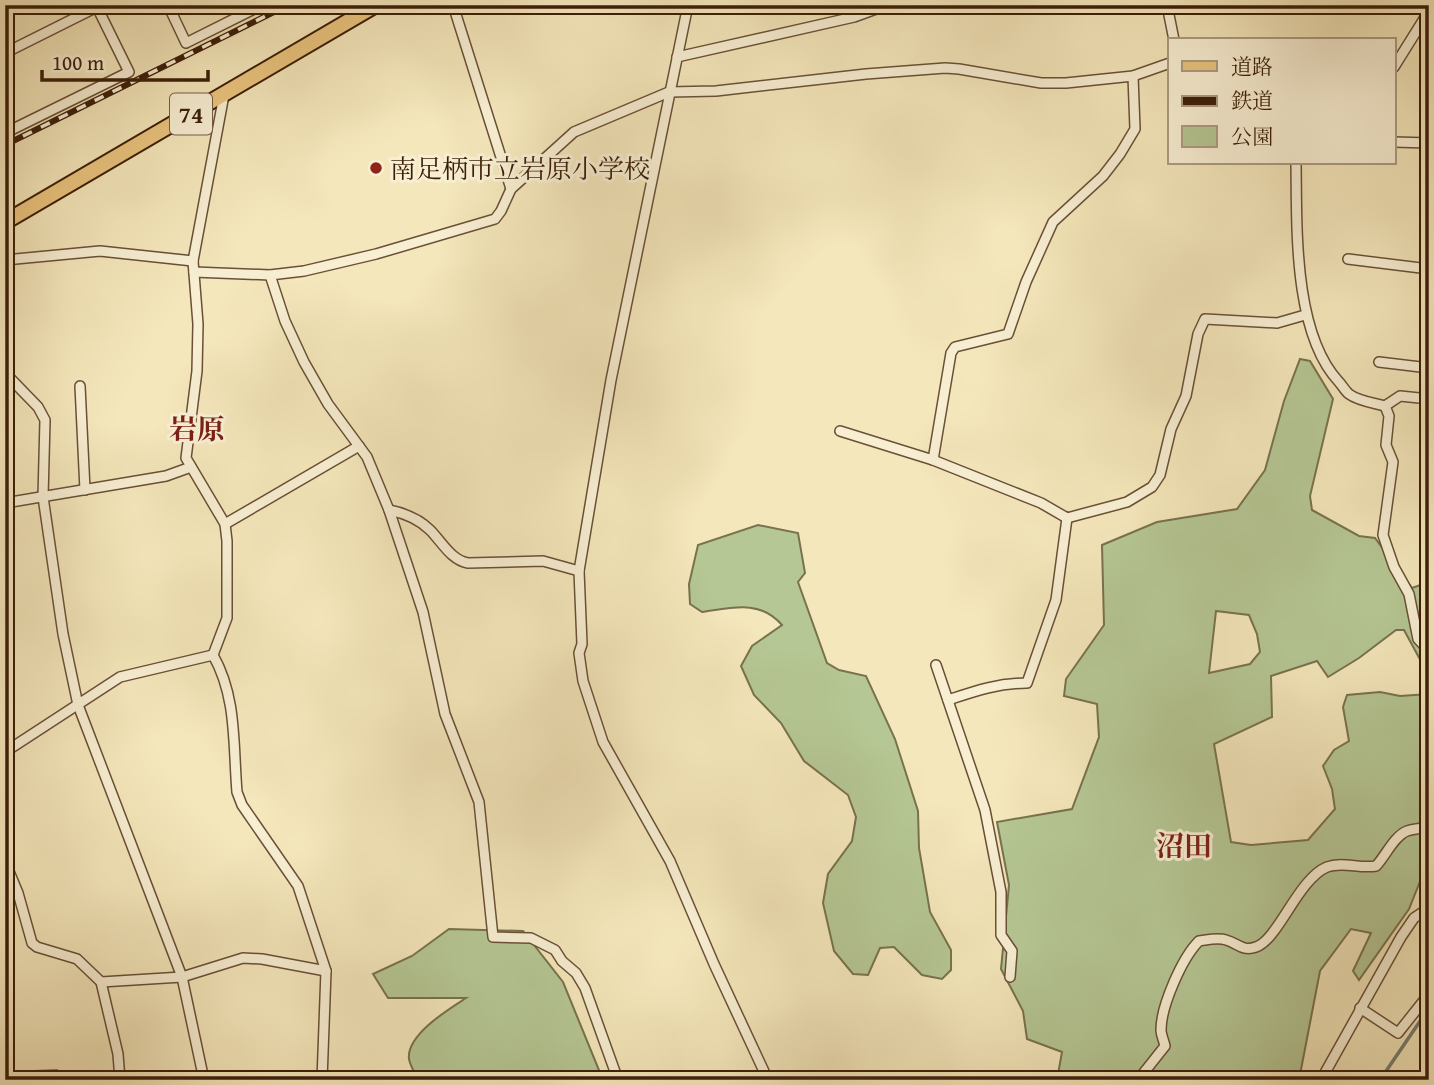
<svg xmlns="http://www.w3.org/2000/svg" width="1434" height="1085" viewBox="0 0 1434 1085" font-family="'Gentium Book Plus','Noto Serif JP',serif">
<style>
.green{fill:#b5c794;stroke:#78724e;stroke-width:2;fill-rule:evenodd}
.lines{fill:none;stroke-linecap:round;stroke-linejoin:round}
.stream{stroke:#767e72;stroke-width:3.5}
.minor-casing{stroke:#695036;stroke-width:12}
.primary-casing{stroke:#3b1e09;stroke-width:18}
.minor{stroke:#f8efd3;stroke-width:9}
.primary{stroke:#eac47e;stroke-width:14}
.rail-casing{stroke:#3b1e09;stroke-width:6}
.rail{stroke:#f8efd3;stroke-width:3.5;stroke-dasharray:10;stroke-linecap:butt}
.poi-dot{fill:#8f2418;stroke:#f8efd3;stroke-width:2.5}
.labels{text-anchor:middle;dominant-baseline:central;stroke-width:6;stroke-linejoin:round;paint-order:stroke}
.shield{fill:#f8efd3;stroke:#745d46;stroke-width:2}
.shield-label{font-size:24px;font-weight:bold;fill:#3b1e09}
.poi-label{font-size:26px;fill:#3b1e09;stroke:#f8efd3;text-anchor:start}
.neighbourhood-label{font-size:28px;font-weight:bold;fill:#7a1f14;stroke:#f8efd3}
</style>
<rect width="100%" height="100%" fill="#f4e7bb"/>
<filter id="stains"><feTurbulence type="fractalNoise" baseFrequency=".00286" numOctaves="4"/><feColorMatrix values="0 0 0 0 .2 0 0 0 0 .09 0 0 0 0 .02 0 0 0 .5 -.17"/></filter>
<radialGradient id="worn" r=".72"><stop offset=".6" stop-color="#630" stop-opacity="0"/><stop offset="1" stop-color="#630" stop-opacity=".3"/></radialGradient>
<!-- green -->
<g class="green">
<path d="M1300 359 1310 361 1333 399 1310 496 1312 510 1359 536 1375 538 1412 588 1429 582V676L1404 630H1396L1359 658 1328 677 1317 661 1271 676 1272 717 1214 744 1231 842 1251 845 1308 840 1335 809 1332 789 1323 766 1334 750 1349 741 1343 707 1347 695 1380 692 1400 696 1429 694V871L1421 879 1409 909 1359 980 1353 971 1371 933 1351 929 1320 971 1299 1080H1057L1062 1052 1027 1039 1023 1011 1001 969 1009 885 997 822 1072 809 1099 737 1097 704 1064 696 1066 679 1104 625 1102 545 1157 522 1237 509 1265 470 1284 401ZM1216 611 1249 615 1257 634 1260 652 1250 664 1209 673Z"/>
<path d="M758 525 798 533 805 573 798 582 827 663 839 670 866 676 895 739 918 811 919 848 930 912 951 950V970L942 979 922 975 894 947 880 948 868 975 853 974 834 951 823 903 828 874 852 841 856 817 848 795 804 761 781 723 754 695 741 666 752 646 782 625C760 599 731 608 702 612L690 604 689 584 698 545Z"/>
<path d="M449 929 523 931 563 982 603 1080H418C415 1074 410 1065 409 1059 406 1035 449 1009 466 998H388L373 974 412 956Z"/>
<polygon points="5,1066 10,1072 57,1070 58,1080 5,1080"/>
</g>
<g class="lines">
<!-- stream -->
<polyline class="stream" points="1380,1080 1429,1008"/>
<defs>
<g id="minor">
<polyline points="168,5 186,43 262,5"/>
<polyline points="453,5 511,189"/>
<polyline points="688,5 611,380 579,571 582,644 579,653 583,681 603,742 670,861 714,964 768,1080"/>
<polyline points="1167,5 1174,40"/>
<polyline points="5,53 101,5"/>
<polyline points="677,57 854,17 887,5"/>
<polyline points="1394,67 1429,11"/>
<polyline points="1133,76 1135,129 1120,154 1103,176 1053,222 1026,282 1008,334 955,347 951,353 933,460 1041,503 1067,518 1127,502 1152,487 1160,475 1171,429 1186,396 1198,334 1205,319 1277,323 1305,315"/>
<path d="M224 95 193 261 198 324 197 371 186 458 225 524 227 541V618L213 655C237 697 233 745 237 792L242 805 298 886 326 971 322 1080"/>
<polyline points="5,133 129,72 97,7"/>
<polyline points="1394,142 1429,143"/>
<path d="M1296 163C1297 227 1293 333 1339 382 1342 385 1345 391 1349 394 1358 401 1374 403 1385 406"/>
<polyline points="1348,259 1429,269"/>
<polyline points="5,260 100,251 193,261"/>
<polyline points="194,272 270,275 304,271 376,254 495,219 501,211 511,189 574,132 669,92 716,91 866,74 945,68 959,69 1041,83 1066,83 1133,76 1170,63"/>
<polyline points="270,275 285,321 304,362 328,404 367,457 389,510 423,612 445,714 479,802 493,937 531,938 555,950 562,961 576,973 585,988 618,1080"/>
<polyline points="1379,362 1429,368"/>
<polyline points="5,373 38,407 45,420 43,497 63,634 78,705 182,977 204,1080"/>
<polyline points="80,386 85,490"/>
<polyline points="1385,406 1389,416 1386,445 1393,462 1383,535 1394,567 1409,594 1418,639 1429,651"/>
<polyline points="1385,406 1400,396 1429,399"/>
<polyline points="840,431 933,460"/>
<polyline points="5,503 166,476 191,467"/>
<path d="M389 510C404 513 418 518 430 530 442 542 451 560 468 563L543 561 579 571"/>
<polyline points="225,524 359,446"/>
<polyline points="936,665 985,810 1001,892 1001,935 1012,951 1010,977"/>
<path d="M948 700C975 691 998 683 1027 683L1056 600 1067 518"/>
<polyline points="5,752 120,677 213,655"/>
<polyline points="5,867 8,869 18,893 32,943 37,947 77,959 101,982 118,1054 120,1080"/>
<polyline points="101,982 182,977 243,958 262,959 326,971"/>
<polyline points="1360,1008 1398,1033 1429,994"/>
<path d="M1138 1080 1165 1046C1164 1041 1161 1035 1161 1030 1161 1006 1182 958 1199 941 1207 940 1218 937 1226 940 1238 943 1242 952 1256 947 1278 940 1298 879 1327 867 1342 861 1360 869 1376 866 1385 857 1394 836 1407 831 1415 828 1421 830 1429 825"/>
<polyline points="1321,1080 1401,937 1414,918 1429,908"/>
</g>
<polyline id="primary" points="5,222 376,5"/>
</defs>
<!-- minor casing -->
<use href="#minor" class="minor-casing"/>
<!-- primary casing -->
<use href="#primary" class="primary-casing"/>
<!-- minor -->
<use href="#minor" class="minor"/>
<!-- primary -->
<use href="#primary" class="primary"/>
<defs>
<polyline id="rail" points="5,145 288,5"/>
</defs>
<!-- rail casing -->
<use href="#rail" class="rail-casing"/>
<!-- rail -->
<use href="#rail" class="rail"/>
</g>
<!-- markers -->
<circle class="poi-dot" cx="376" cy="168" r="7"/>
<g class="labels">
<!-- shield labels -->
<rect class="shield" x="170" y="93.5" width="42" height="41" rx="5"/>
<g class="shield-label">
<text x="191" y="114">74</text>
</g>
<!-- poi labels -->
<g class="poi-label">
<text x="390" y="168">南足柄市立岩原小学校</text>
</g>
<!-- neighbourhood labels -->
<g class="neighbourhood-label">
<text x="197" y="428">岩原</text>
<text x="1184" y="845">沼田</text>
</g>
</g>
<!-- margin -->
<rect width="1434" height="1085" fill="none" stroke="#f4e7bb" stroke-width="28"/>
<rect x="7" y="7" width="1420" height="1071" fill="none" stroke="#3b1e09" stroke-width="3.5"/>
<rect x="14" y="14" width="1406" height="1057" fill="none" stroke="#3b1e09" stroke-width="2"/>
<!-- legend -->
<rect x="1168" y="38" width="228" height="126" fill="#f8efd3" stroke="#ac9b82" stroke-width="2"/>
<rect x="1182" y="61" width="35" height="10" fill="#eac47e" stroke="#ac9b82" stroke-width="2"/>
<text x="1231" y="74" font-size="21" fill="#3b1e09">道路</text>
<rect x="1182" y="96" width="35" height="10" fill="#3b1e09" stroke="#ac9b82" stroke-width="2"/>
<text x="1231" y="108" font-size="21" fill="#3b1e09">鉄道</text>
<rect x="1182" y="126" width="35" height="21" fill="#b5c794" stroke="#ac9b82" stroke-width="2"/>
<text x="1231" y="144" font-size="21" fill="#3b1e09">公園</text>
<!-- scale -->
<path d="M42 70v10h166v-10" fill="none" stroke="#3b1e09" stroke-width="3.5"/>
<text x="52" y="70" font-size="21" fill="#3b1e09" stroke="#f8efd3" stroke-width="5" paint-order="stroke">100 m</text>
<rect width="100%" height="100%" filter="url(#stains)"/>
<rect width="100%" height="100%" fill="url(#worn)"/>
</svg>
